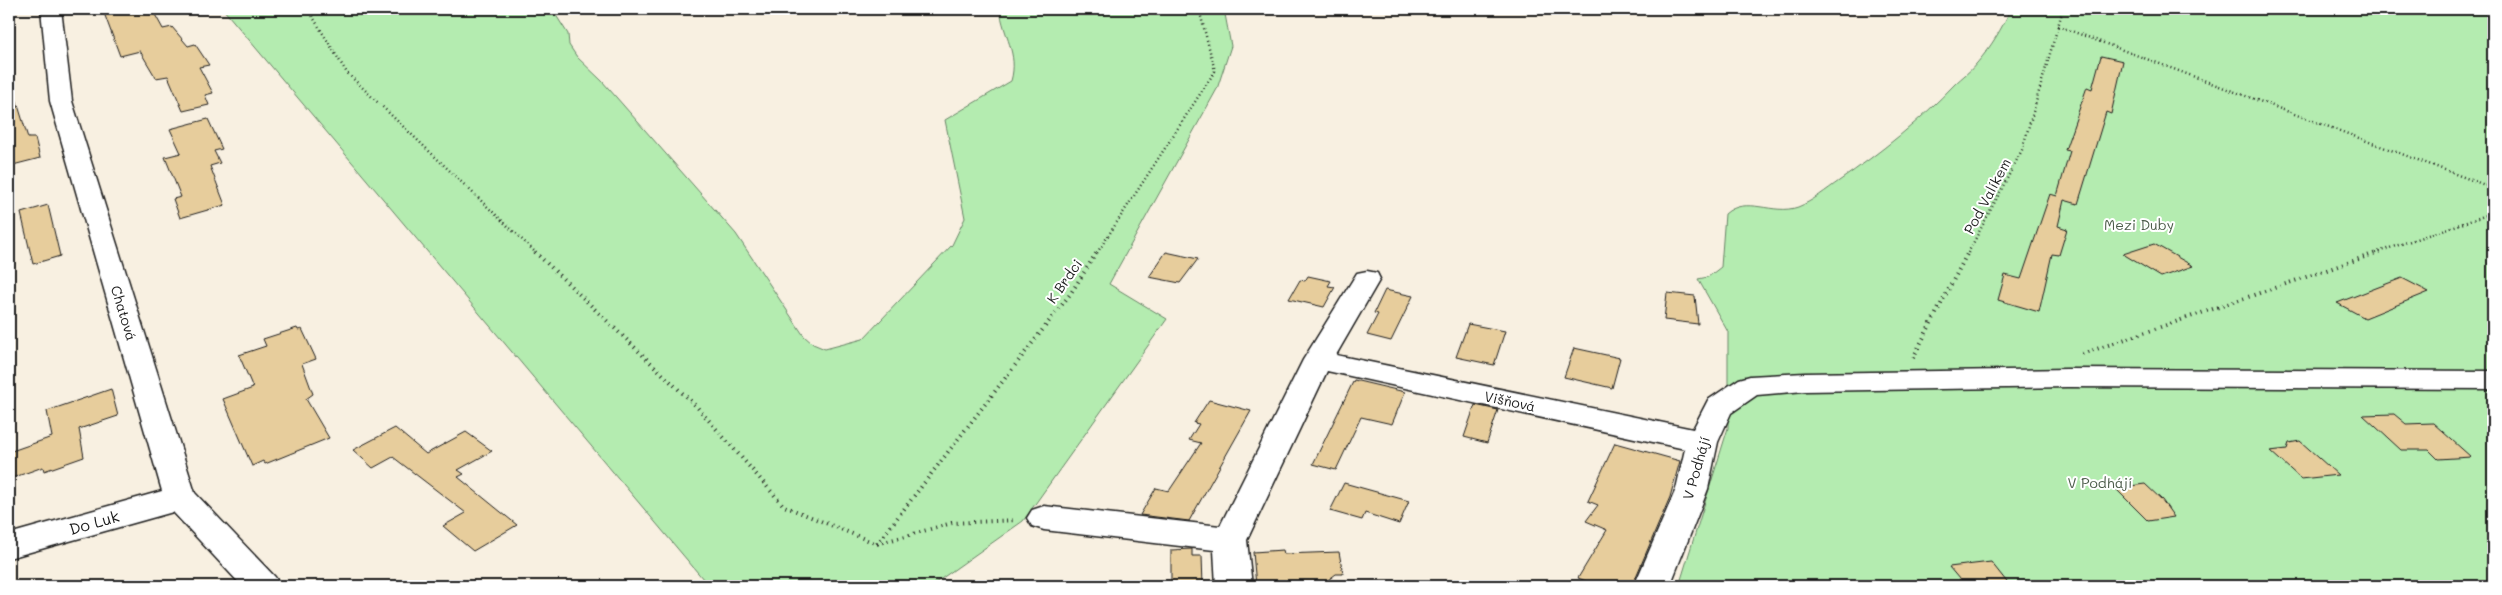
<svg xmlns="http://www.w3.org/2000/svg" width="2502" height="595" viewBox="0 0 2502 595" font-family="Mali,sans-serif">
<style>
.green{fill:#b4ecb0;stroke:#688466}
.building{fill:#e7cd9c;stroke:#1c1c1c}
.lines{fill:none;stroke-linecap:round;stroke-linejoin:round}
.street-casing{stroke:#1c1c1c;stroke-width:3}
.path-far1{stroke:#1c1c1c;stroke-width:2.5;stroke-dasharray:1 3;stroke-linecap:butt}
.path{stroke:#1c1c1c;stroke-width:4;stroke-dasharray:1 4.5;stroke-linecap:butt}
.street{fill:#fff;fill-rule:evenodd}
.labels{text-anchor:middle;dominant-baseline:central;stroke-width:4;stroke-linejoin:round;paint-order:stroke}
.street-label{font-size:14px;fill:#1c1c1c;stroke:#fff}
.park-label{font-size:14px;fill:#4a5a48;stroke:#fff}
.near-street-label{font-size:16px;fill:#1c1c1c;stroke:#fff}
</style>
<rect width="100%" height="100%" fill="#f8f0e1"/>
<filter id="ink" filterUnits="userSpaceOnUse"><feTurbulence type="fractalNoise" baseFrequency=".02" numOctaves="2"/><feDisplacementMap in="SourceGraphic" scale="10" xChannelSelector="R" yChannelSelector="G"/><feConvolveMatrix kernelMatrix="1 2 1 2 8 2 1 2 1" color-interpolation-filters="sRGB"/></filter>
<g filter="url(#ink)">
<!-- green -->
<g class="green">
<path d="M223 9H552L568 34 569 45 577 57 602 81 736 234 804 336 813 344 825 349 863 339 952 245 965 218 945 120 1011 81C1019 53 1003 36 1000 9H1224L1231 46 1217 89 1109 284 1167 319 1023 521 931 586H709Z"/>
<path d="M2011 9H2493V586H1679L1728 428V332L1698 279 1708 277 1721 267 1725 214C1746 195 1773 216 1798 207 1813 201 1826 190 1839 181 1881 152 1920 121 1955 84 1962 77 1971 71 1977 63 1991 47 2002 28 2011 9Z"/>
</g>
<!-- building -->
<g class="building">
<polygon points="125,9 152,9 163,29 172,27 188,46 195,44 209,65 199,67 213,93 205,95 209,105 183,111 168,76 156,78 140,51 120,56 104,13"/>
<polygon points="2101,56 2123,61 2111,114 2106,112 2078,204 2064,200 2058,226 2067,229 2059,255 2052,254 2039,312 1998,300 2005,275 2021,279 2050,194 2057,196 2070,151 2065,150 2087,87 2092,89"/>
<polygon points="14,92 28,138 35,138 40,158 9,166 9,93"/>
<polygon points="208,119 222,149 214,151 220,163 210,166 225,205 180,218 173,199 181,197 165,157 181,153 170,129"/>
<polygon points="48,205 60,256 33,264 21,213"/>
<polygon points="2154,244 2193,266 2161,277 2123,254"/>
<polygon points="1166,252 1198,259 1180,283 1149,277"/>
<polygon points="1308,276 1331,281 1328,286 1335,287 1324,307 1289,299 1300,280 1305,281"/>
<polygon points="2402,278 2429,292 2365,318 2337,303"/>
<polygon points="1385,290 1413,296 1391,341 1367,335 1378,314 1374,313"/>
<polygon points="1667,293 1695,296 1698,324 1664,320"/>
<polygon points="1468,324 1505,331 1494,365 1456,357"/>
<polygon points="297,328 298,330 302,329 316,359 302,364 313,394 306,399 329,438 265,464 263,461 252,466 223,399 253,388 239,355 266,346 263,339"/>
<polygon points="1574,348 1620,358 1612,388 1564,377"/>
<polygon points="1354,380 1405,392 1392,424 1361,417 1336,470 1313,464"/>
<polygon points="111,389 118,416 79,429 84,457 44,471 43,467 9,479 9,452 52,437 47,411"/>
<polygon points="1209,400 1251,411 1189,521 1140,515 1156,488 1169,491 1201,443 1189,440 1199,424 1194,423"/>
<polygon points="1475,405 1498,410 1487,443 1464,437"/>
<polygon points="2394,414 2406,424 2433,423 2471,457 2438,459 2429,450 2401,450 2363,415"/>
<polygon points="395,428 426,454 466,432 492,451 458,470 464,474 458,477 517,525 473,551 443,526 466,513 393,457 373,468 353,450"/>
<polygon points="2300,441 2338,475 2301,479 2270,451 2287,449 2289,443"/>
<polygon points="1615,443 1680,461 1670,497 1632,586 1599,586 1578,578 1607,530 1586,521 1598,505 1588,501"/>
<polygon points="1344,483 1409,501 1399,524 1365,513 1362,520 1330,511"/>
<polygon points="2145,484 2162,500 2174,517 2148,521 2115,488"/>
<polygon points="1192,549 1192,556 1202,556 1203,586 1171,586 1171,550"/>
<polygon points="1283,550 1284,554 1339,552 1343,574 1336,574 1324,583 1256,586 1253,552"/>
<polygon points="1991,562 2010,586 1965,586 1949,567"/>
</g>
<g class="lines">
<defs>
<g id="street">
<polygon points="41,9 61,9 72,101 195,493 275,577 281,586 242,586 173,512 9,558 9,534 162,491 50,101"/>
<polygon points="1367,271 1377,273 1380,279 1336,355 1693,429 1708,400 1739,379 1750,376 1805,373 2067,369 2493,371 2493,389 2067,387 1805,391 1757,395 1731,413 1718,442 1708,489 1670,586 1634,586 1676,489 1685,449 1327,371 1247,540 1252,586 1216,586 1214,550 1044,530 1032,526 1027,518 1032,510 1044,506 1220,526 1303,360 1357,273"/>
</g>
</defs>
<!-- street casing -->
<use href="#street" class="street-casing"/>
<!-- path-far1 -->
<g class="path-far1">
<polyline points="308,9 347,73 536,253"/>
<polyline points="2058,26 2493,188"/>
<polyline points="1097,253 1215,71 1199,9"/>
<polyline points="1968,253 2022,150 2063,9"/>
<polyline points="2375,253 2493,213"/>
</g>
<!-- path -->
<g class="path">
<polyline points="535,252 697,407 784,506 877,544 952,523 1017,520"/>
<polyline points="2082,354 2379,252"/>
<polyline points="1913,358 1968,252"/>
<polyline points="877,544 1071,293 1097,252"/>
</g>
<!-- street -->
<use href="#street" class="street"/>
</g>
</g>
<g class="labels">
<!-- street labels -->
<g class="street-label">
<text transform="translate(1987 196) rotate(-62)">Pod Valíkem</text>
<text transform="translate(1064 281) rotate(-55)">K Brdci</text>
<text transform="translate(124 313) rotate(73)">Chatová</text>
<text transform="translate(1510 401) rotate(12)">Višňová</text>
<text transform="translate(1696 468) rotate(-74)">V Podhájí</text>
</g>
<!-- park labels -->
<g class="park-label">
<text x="2139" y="224">Mezi Duby</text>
<text x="2100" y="482">V Podhájí</text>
</g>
<!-- near-street labels -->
<g class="near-street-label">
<text transform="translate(94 522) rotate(-16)">Do Luk</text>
</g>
</g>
<!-- margin -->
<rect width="2502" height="595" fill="none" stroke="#fff" stroke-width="30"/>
<rect x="15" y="15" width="2472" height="565" fill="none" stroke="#1c1c1c" stroke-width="2" filter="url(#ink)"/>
</svg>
